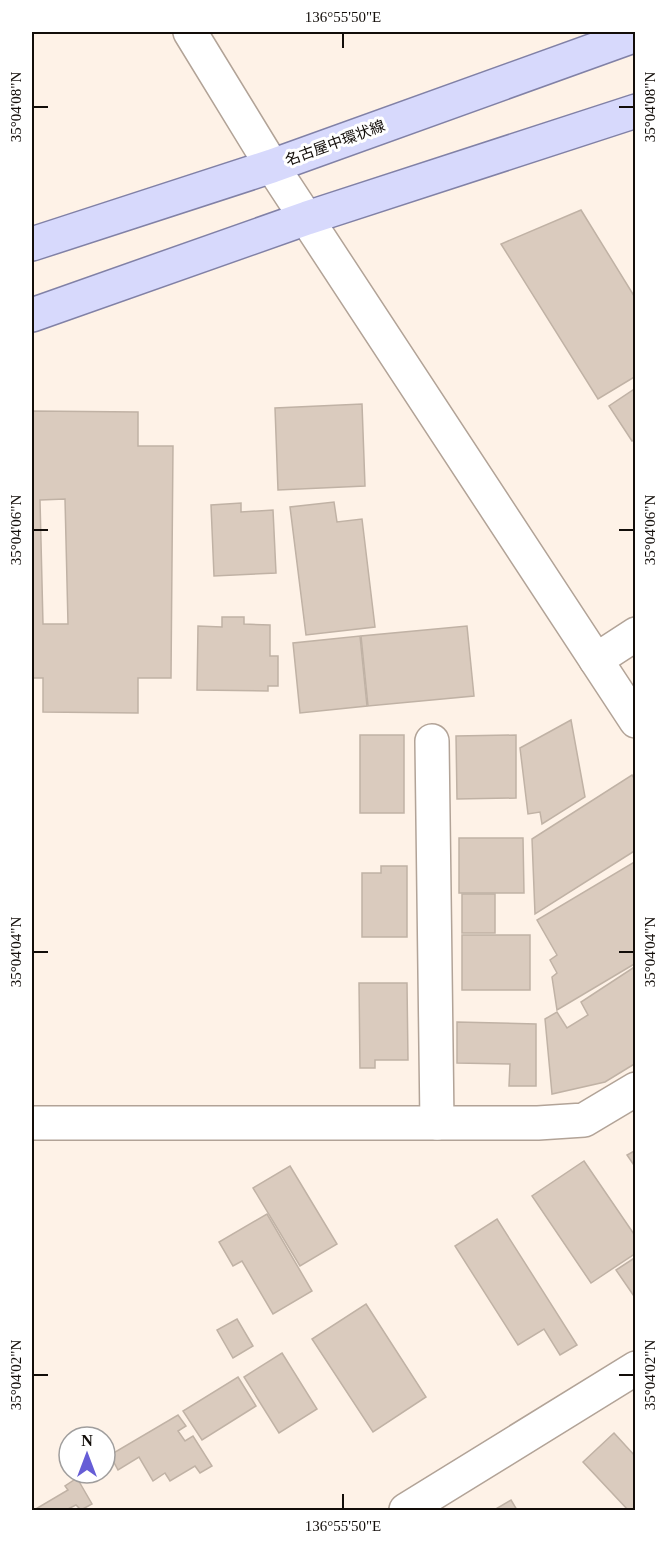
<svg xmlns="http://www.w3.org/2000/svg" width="667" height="1542" viewBox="0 0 667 1542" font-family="'Times New Roman','Noto Sans JP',serif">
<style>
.building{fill:#dacbbe;stroke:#c0b2a5;stroke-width:1.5;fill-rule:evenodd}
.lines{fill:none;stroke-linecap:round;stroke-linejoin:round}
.street-casing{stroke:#b2a397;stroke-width:36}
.secondary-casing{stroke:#b2a397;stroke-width:36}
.primary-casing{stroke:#8181a6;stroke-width:36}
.street{stroke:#fff;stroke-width:33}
.secondary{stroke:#fff;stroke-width:33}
.primary{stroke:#d7d9fc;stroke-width:33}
.ticks{fill:none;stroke:#120d09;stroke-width:2}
.labels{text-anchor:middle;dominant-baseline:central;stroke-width:6;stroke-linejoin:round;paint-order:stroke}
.street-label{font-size:15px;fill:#120d09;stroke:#fff}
.neatline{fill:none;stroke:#120d09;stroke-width:2}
.ticks-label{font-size:15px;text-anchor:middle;fill:#120d09}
</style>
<rect width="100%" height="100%" fill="#fef2e7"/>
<!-- building -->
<g class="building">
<polygon points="581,210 636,299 636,376 598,399 501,244"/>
<polygon points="636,388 636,439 632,441 609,406"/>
<polygon points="362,404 365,486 278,490 275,408"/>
<path d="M32 411 138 412V446H173L171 678H138V713L43 712V678H32ZM65 499 68 624H43L40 500Z"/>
<polygon points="334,502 337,522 362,519 375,627 306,635 290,507"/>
<polygon points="241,503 241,512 273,510 276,573 214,576 211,505"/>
<polygon points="222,617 244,617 244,624 270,625 270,656 278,656 278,686 268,686 268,691 197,690 198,626 222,627"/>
<polygon points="467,626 474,696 368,706 361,636"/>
<polygon points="360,636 367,706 300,713 293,643"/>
<polygon points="571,720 585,797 542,824 540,812 528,814 520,748"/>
<rect x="360" y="735" width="44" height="78"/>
<polygon points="516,735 516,798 457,799 456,736"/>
<polygon points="632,775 636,781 636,850 535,914 532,839"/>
<polygon points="459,838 523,838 524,893 459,893"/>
<polygon points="636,861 636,963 557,1010 552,977 557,973 550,960 557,955 537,920"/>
<polygon points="381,866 407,866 407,937 362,937 362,873 381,873"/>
<rect x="462" y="894" width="33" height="39"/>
<rect x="462" y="935" width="68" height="55"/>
<polygon points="636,966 636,1063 605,1082 552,1094 545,1019 557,1012 567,1028 588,1015 581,1002"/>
<polygon points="359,983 407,983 408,1060 375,1060 375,1068 360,1068"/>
<polygon points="457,1022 536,1024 536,1086 509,1086 510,1064 457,1063"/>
<polygon points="636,1150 636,1168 627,1155"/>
<polygon points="584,1161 636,1237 636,1253 591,1283 532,1196"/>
<polygon points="290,1166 337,1244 300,1266 253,1188"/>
<polygon points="267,1214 312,1291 273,1314 242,1261 233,1266 219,1242"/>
<polygon points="497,1219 577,1345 560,1355 544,1329 518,1345 455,1246"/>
<polygon points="636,1257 636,1299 616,1270"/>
<polygon points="366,1304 426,1397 373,1432 312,1339"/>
<polygon points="237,1319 253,1346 233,1358 217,1330"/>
<polygon points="282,1353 317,1409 279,1433 244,1377"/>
<polygon points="238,1377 256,1406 202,1440 183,1411"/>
<polygon points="178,1415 186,1426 178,1431 185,1441 193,1436 212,1466 200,1473 195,1466 170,1481 165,1473 153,1481 139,1457 118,1470 110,1455"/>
<polygon points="614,1433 636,1457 636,1510 628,1510 583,1462"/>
<polygon points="77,1478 92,1504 81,1510 76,1505 66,1510 34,1510 68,1490 65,1486"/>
<polygon points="511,1500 517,1510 494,1510"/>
</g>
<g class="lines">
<defs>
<g id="street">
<polyline points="190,32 272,166 636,721"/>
<polyline points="596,660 636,634"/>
<polyline points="432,741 437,1123"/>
<polyline points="32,1123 538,1123 584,1120 636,1089"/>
</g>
<polyline id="secondary" points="406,1510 636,1368"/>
<g id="primary">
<polyline points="32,244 272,166 636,35"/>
<polyline points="32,315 307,218 636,111"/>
</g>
</defs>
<!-- street casing -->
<use href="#street" class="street-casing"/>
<!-- secondary casing -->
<use href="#secondary" class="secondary-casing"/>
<!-- primary casing -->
<use href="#primary" class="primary-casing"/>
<!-- street -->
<use href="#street" class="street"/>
<!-- secondary -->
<use href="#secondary" class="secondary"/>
<!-- primary -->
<use href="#primary" class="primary"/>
</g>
<!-- ticks -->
<path class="ticks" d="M343 33V48M33 107H48M619 107H634M33 530H48M619 530H634M33 952H48M619 952H634M33 1375H48M619 1375H634M343 1494V1509"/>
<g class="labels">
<!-- street labels -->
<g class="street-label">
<text transform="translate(335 143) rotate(-20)">名古屋中環状線</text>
</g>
</g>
<!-- border -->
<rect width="667" height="1542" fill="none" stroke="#ffffff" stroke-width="66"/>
<!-- north arrow -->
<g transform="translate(87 1455)"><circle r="28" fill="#ffffff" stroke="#a09e9d" stroke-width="1.5"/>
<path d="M0-4.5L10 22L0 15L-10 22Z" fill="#665dd6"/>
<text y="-9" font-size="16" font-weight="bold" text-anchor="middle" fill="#120d09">N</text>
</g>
<rect x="33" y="33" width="601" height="1476" class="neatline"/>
<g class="ticks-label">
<text x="343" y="22">136°55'50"E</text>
<text transform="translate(16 107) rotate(-90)" y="5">35°04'08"N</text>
<text transform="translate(650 107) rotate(-90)" y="5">35°04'08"N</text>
<text transform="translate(16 530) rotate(-90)" y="5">35°04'06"N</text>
<text transform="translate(650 530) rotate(-90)" y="5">35°04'06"N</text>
<text transform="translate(16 952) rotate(-90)" y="5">35°04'04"N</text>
<text transform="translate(650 952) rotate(-90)" y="5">35°04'04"N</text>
<text transform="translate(16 1375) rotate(-90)" y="5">35°04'02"N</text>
<text transform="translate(650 1375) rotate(-90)" y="5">35°04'02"N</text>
<text x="343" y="1531">136°55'50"E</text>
</g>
</svg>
